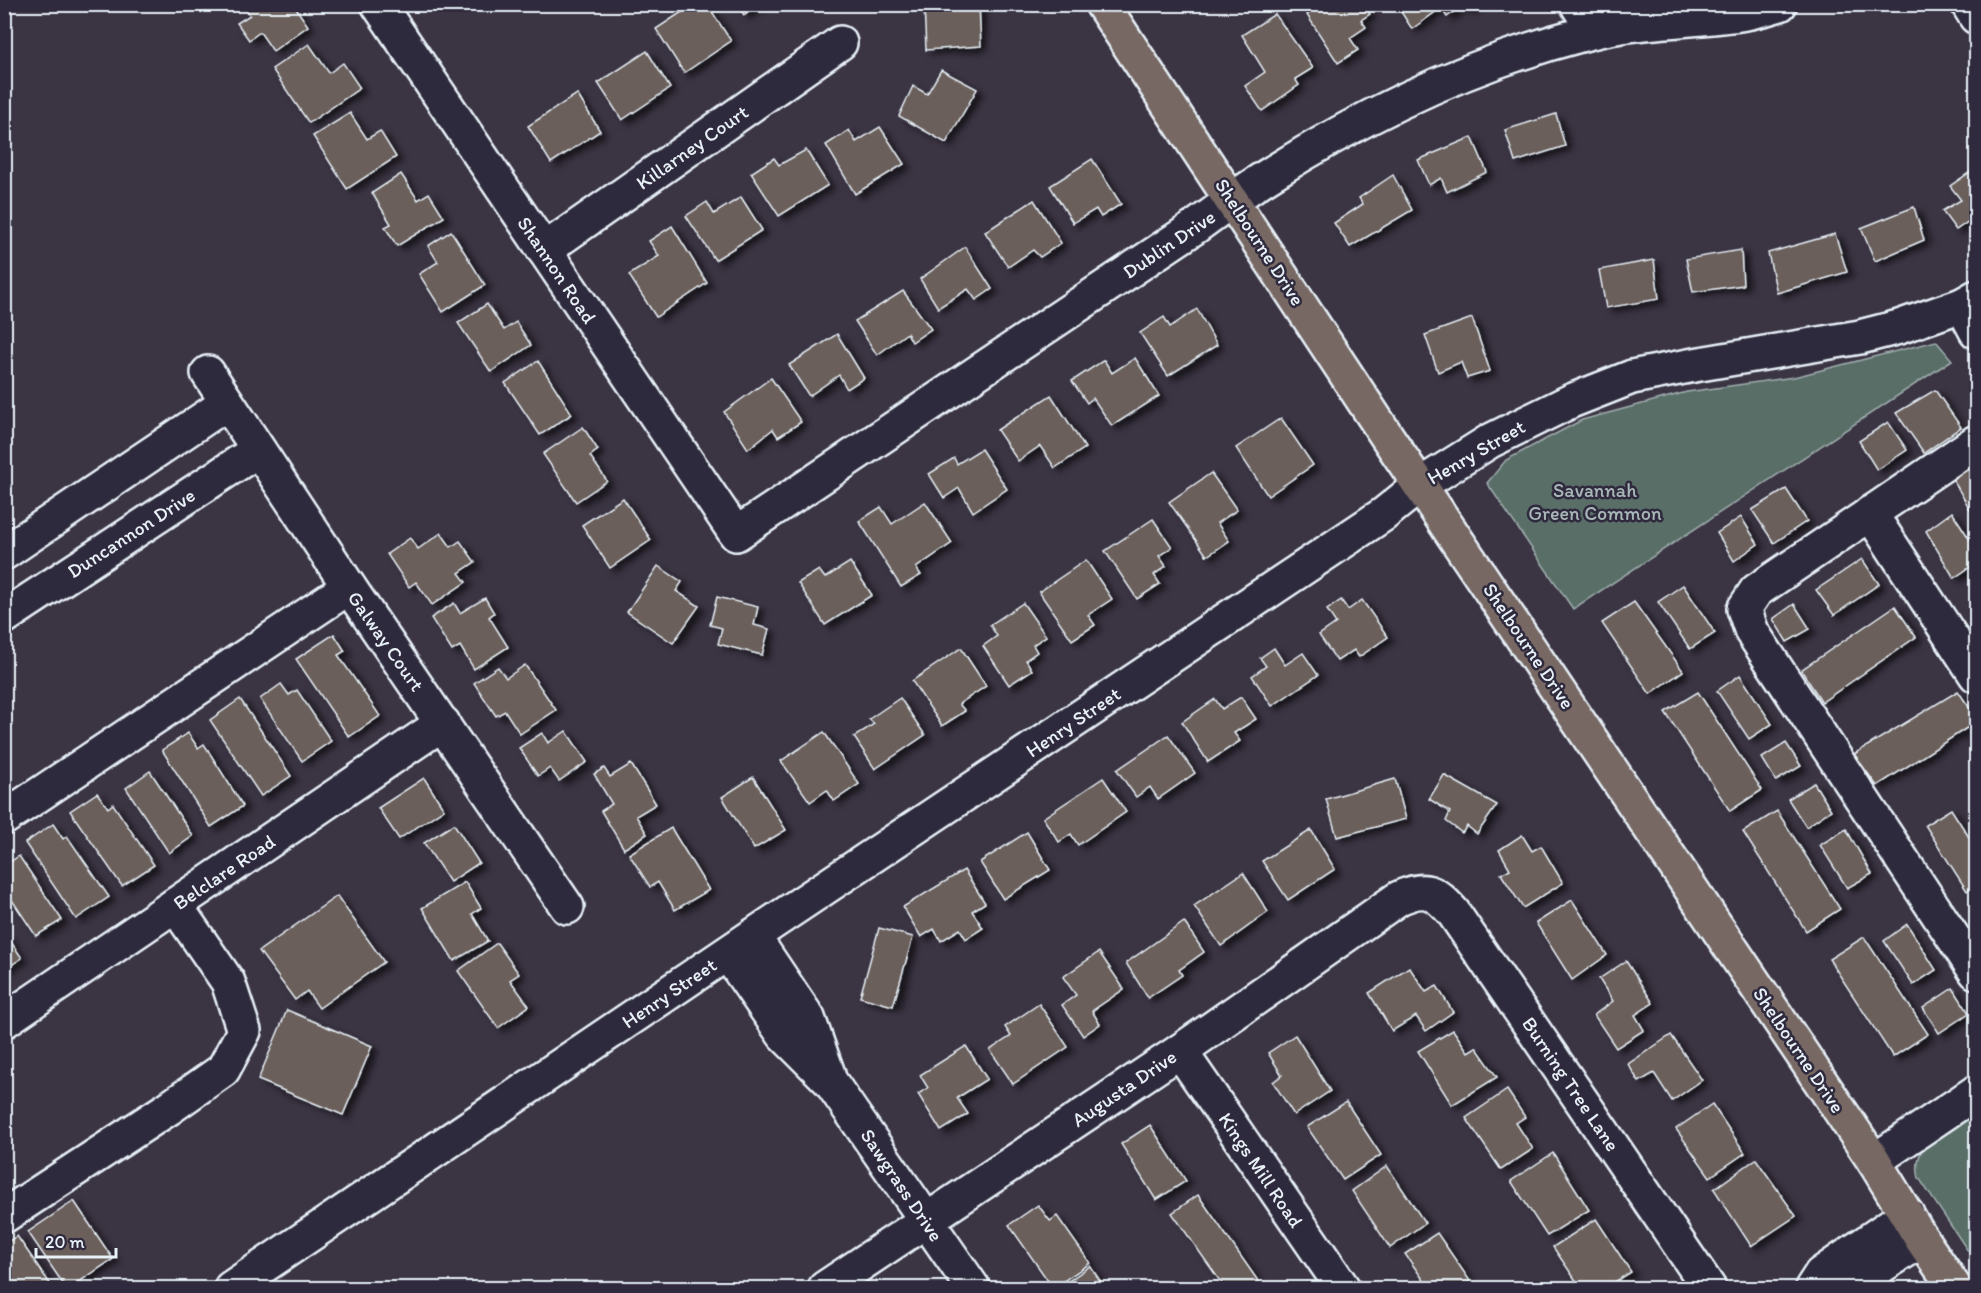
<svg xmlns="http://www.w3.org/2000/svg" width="1981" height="1293" viewBox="0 0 1981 1293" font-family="Itim,sans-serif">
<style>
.green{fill:#5a6e67;stroke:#a1b0b0;stroke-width:1.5}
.building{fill:#6b5e5a;stroke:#e8f1f8;stroke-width:1.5;filter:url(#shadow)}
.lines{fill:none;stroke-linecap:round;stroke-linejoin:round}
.minor-casing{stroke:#e8f1f8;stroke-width:38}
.major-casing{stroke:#e8f1f8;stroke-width:38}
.minor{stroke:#2f2a3d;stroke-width:33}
.major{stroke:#776864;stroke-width:33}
.labels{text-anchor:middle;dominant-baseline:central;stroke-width:5;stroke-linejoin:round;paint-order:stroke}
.street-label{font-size:20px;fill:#e8f1f8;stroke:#2f2a3d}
.park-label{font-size:20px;fill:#a8b6b7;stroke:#2f2a3d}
</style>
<defs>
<filter id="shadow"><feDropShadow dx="6" dy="4" stdDeviation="3" flood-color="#0009"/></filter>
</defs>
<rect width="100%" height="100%" fill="#3b3443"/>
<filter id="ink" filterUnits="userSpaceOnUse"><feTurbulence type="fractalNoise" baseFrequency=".0167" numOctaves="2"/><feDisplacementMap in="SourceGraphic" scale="12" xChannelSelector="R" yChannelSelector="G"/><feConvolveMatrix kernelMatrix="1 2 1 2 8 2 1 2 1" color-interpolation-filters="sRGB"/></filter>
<g filter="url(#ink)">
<!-- green -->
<g class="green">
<polygon points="1936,341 1952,360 1573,609 1487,483 1506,460 1582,420 1687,392 1794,377"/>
<path d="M1976 1112V1263L1919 1178C1916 1166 1918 1158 1923 1147Z"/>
</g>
<!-- building -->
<g class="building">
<polygon points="242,4 293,4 308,26 273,51 260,32 249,40 237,23 250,15"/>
<polygon points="694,4 707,4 731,41 684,73 656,29"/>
<polygon points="737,4 760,4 744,15"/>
<polygon points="924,4 979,4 981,46 926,50"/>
<polygon points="1322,4 1364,4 1370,14 1361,20 1366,27 1350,38 1358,50 1338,63 1307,15"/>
<polygon points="1396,4 1476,4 1467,11 1463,5 1447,17 1441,8 1412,29"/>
<polygon points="1275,14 1313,68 1295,79 1299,85 1262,111 1245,86 1265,72 1242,35"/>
<polygon points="309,44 329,73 343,63 360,88 309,123 272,69"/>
<polygon points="647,51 670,88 622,120 598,83"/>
<polygon points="941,70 977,89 946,143 899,116 913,86 927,94"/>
<polygon points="577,94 600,131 551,163 528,126"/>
<polygon points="350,113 367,139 380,131 396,157 347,189 313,136"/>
<polygon points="1556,114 1565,146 1515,162 1505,130"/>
<polygon points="880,127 904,164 855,194 826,145 849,130 856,142"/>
<polygon points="1472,137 1487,172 1447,192 1441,178 1429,185 1418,160"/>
<polygon points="806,150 828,185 779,216 751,173 774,158 779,165"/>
<polygon points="1092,159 1121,204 1101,217 1096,209 1073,223 1050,186"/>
<polygon points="1976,168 1976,216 1956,230 1942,211 1961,200 1950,186"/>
<polygon points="401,174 418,200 429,193 444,217 397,246 385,227 391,224 372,193"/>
<polygon points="1393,175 1412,210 1350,247 1334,223 1363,204 1359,198"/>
<polygon points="741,197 762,230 715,260 686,216 707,202 714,214"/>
<polygon points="1034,200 1061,243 1040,257 1033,250 1008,267 985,232"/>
<polygon points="1914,207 1924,240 1875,261 1861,228"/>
<polygon points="672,226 707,283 656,317 629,275 659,256 649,241"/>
<polygon points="451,231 485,285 443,312 419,274 438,262 428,246"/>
<polygon points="1835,234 1847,272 1777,293 1768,253"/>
<polygon points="965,247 992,289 976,300 968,289 938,308 920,279"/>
<polygon points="1741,250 1743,285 1693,292 1686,259"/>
<polygon points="1654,260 1659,299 1606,308 1599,270"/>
<polygon points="903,291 931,329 912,342 907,333 877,355 855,321"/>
<polygon points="487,304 504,330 516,322 531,345 491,372 458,323"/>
<polygon points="1197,309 1217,345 1168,376 1140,333 1164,317 1170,327"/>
<polygon points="1472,318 1490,371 1467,378 1461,362 1438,372 1425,335"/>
<polygon points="837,334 864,378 847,389 839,375 809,396 789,365"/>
<polygon points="1135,358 1159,396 1112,426 1093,398 1087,403 1072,381 1104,360 1112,373"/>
<polygon points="538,361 572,414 540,435 505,383"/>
<polygon points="771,378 801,422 778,437 773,429 748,449 724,412"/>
<polygon points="1935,390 1961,427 1924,453 1896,413"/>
<polygon points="1051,395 1085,448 1055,468 1040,446 1018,461 997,430"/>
<polygon points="1281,418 1313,465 1268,496 1236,448"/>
<polygon points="1888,422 1907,450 1877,470 1859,441"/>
<polygon points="583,427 598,450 590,456 607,481 576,502 543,454"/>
<polygon points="981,449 1007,489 973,512 959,488 944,498 929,474 954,458 957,464"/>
<polygon points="1976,461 1976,517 1975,518 1951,476"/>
<polygon points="1211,473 1237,510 1217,523 1229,541 1207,556 1169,502"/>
<polygon points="1786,489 1807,521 1774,543 1752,510"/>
<polygon points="623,498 651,540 610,568 582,525"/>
<polygon points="925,502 952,543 916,568 921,575 901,587 859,521 881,507 892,524"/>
<polygon points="1952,512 1976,549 1976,563 1954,578 1926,531"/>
<polygon points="1741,517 1758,544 1734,561 1717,533"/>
<polygon points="1153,519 1172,547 1159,556 1166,566 1154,575 1160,584 1137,599 1105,551"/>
<polygon points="441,533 451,547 460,541 475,562 459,573 466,582 432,605 416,582 409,587 387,554 410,538 418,549"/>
<polygon points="1862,559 1879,584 1834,615 1816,590"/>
<polygon points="1086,560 1112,599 1088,615 1095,625 1072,640 1039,592"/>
<polygon points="850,562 872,595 825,625 798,583 819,570 825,578"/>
<polygon points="658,566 682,582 676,591 699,606 673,643 627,612"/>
<polygon points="1683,585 1715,633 1690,649 1658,602"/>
<polygon points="717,597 758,607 754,625 769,629 762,655 718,644 722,628 710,625"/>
<polygon points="485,598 494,613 489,617 508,647 474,669 460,646 452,651 431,618 454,603 460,613"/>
<polygon points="1341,600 1348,610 1362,600 1388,637 1359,657 1354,650 1337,661 1319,635 1336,623 1327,610"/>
<polygon points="1634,602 1683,671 1650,694 1602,623"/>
<polygon points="1023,603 1046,636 1033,645 1037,652 1026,660 1032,670 1009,685 983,646 997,636 990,625"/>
<polygon points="1794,604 1810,629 1787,642 1773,619"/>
<polygon points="1895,606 1916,637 1822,702 1801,670"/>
<polygon points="334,634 345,651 338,655 380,716 349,737 296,659"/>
<polygon points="961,648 986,686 959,704 965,711 942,726 912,681"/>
<polygon points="1274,648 1285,665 1303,653 1318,675 1272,706 1252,676 1266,666 1260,658"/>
<polygon points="525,665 556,710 520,734 505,711 496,716 474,683 498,667 506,678"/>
<polygon points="1740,675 1772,724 1749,739 1717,691"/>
<polygon points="281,684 289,695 297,690 331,741 302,761 260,699"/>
<polygon points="1958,691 1976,717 1976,722 1877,786 1854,754"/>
<polygon points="1698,692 1762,790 1730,811 1665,712"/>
<polygon points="1241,697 1256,719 1234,733 1240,741 1208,762 1182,722 1215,699 1222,709"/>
<polygon points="900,698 925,735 875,769 854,737 874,724 869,719"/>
<polygon points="240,699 291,776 261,796 210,720"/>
<polygon points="566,731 587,762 559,781 550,768 538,776 519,748 542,733 548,743"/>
<polygon points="824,732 859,784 834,801 827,790 810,802 781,761"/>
<polygon points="188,733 198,748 204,744 243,806 211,827 162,750"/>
<polygon points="1168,735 1195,773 1158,799 1150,787 1136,797 1117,770"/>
<polygon points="1786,743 1801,766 1776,781 1762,758"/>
<polygon points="631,764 656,804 636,816 647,834 624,849 601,811 612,804 594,774 604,768 610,777"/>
<polygon points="150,771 193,836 169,853 126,788"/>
<polygon points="1444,775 1497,805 1477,834 1467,826 1462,833 1446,821 1450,812 1429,799"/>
<polygon points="753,777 786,830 754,849 722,797"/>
<polygon points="424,778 444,809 399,839 378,808"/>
<polygon points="1103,778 1126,812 1078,845 1071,834 1059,842 1043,818"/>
<polygon points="1395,779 1406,819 1337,837 1326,799"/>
<polygon points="1814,783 1831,810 1806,827 1788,799"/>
<polygon points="97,793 108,808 113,804 154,865 122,886 70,811"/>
<polygon points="1951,809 1976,848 1976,885 1967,891 1925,825"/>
<polygon points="1777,811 1840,909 1806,931 1743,832"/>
<polygon points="53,824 63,839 67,836 109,897 76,919 25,843"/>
<polygon points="454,824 479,863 450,882 424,843"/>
<polygon points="671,828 709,890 675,910 658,882 650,887 629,854"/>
<polygon points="1846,829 1872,874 1847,888 1820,845"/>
<polygon points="1311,830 1335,869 1288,900 1262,861"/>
<polygon points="1027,832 1050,870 1003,899 980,862"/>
<polygon points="1522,835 1532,851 1541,846 1563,883 1523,908 1501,874 1510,869 1499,850"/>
<polygon points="19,856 62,920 36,936 4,888 4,866"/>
<polygon points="964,870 985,903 972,911 983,928 966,939 960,929 941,941 934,929 921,937 903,907"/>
<polygon points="1243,873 1268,912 1221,946 1194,906"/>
<polygon points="465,882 481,908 472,914 488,941 454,961 422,908"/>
<polygon points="337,896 384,962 319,1008 307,991 295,1000 259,951"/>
<polygon points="1572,900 1607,955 1572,980 1536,923"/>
<polygon points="1184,922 1204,952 1179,970 1182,975 1148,998 1126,963"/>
<polygon points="1907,924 1936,970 1913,985 1884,941"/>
<polygon points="879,928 913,937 893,1006 860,997"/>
<polygon points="4,932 22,958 4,970"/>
<polygon points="1864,937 1928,1034 1893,1057 1829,959"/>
<polygon points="497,943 519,974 510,980 529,1006 498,1028 458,971"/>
<polygon points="1099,952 1124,989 1092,1011 1100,1024 1083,1036 1062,1005 1076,995 1063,977"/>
<polygon points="1626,961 1653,1003 1635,1015 1644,1030 1616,1048 1594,1015 1613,1001 1599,979"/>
<polygon points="1409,967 1426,992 1437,986 1453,1012 1426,1031 1416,1016 1392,1031 1369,993"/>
<polygon points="1953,988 1969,1013 1939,1033 1923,1008"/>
<polygon points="1039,1004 1068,1047 1013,1084 990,1050 1011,1036 1005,1027"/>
<polygon points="287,1010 372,1046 343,1115 258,1080"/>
<polygon points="1453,1030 1468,1052 1476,1047 1497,1077 1452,1105 1418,1051"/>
<polygon points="1295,1035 1330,1091 1294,1115 1273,1082 1282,1075 1268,1053"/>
<polygon points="1671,1035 1702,1080 1672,1101 1654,1073 1639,1082 1628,1064"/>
<polygon points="966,1046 987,1079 957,1098 968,1114 941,1131 918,1094 928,1088 920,1075"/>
<polygon points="1507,1090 1525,1117 1516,1123 1533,1149 1501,1170 1466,1118"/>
<polygon points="1346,1102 1381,1155 1343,1180 1307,1127"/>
<polygon points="1712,1104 1745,1153 1710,1177 1676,1129"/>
<polygon points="1150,1125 1186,1181 1156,1200 1121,1144"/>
<polygon points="1553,1153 1589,1210 1547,1236 1511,1181"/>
<polygon points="1756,1159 1796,1216 1751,1246 1714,1189"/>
<polygon points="1387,1166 1425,1223 1390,1248 1352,1191"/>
<polygon points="1198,1195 1263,1288 1225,1288 1172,1213"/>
<polygon points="74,1201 113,1259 70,1288 66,1288 28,1232"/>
<polygon points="1038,1205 1050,1221 1057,1216 1090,1263 1053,1288 1009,1225"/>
<polygon points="1596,1219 1631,1272 1605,1288 1581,1288 1553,1247"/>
<polygon points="1437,1233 1470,1281 1460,1288 1420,1288 1418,1286 1425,1282 1405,1254"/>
<polygon points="17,1236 53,1288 4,1288 4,1244"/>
<polygon points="1090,1266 1105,1288 1061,1288 1060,1287"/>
</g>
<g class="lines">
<defs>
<g id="minor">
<path d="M378 4 736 534 1195 227C1219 210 1243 191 1269 175 1367 113 1474 62 1587 33 1636 20 1690 21 1740 14 1753 12 1767 8 1780 4"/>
<polyline points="1577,4 1594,31"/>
<polyline points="1968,4 1976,17"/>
<polyline points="544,250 840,43"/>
<polyline points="1962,305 1976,331"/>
<polyline points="208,373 349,587 567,907"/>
<polyline points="1976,442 1756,591 1744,609 1752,632 1976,972"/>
<polyline points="1870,513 1976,675"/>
<polyline points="4,553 227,403"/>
<polyline points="4,617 258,450"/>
<polyline points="4,818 349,587"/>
<polyline points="753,936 808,1018 828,1074"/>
<polyline points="728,954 784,1035 830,1081 973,1288"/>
<polyline points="4,1021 443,723"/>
<polyline points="1180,1051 1343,1288"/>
<polyline points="1874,1161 1976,1092"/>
<polyline points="4,1216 169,1108 223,1070 244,1031 228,982 175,905"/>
<polyline points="231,1288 772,923 1384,514 1420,485 1490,441 1571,401 1632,377 1694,365 1860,337 1899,327 1962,305 1976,297"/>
<path d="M825 1288 1180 1051 1399 898C1426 886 1434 891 1453 912L1709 1288"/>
<polyline points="1812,1288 1821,1274 1907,1214"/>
<polyline points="1847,1288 1922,1240"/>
</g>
<polyline id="major" points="1102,4 1388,438 1874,1161 1922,1240 1955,1288"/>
</defs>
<!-- minor casing -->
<use href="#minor" class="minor-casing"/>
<!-- major casing -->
<use href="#major" class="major-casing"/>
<!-- minor -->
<use href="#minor" class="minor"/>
<!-- major -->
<use href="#major" class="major"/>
</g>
</g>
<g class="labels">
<!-- street labels -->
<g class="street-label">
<text transform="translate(692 147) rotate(-35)">Killarney Court</text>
<text transform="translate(1260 242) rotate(57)">Shelbourne Drive</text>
<text transform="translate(1169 244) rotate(-34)">Dublin Drive</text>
<text transform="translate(557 270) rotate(56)">Shannon Road</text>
<text transform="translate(1476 452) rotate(-30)">Henry Street</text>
<text transform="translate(131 533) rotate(-33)">Duncannon Drive</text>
<text transform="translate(386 641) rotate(55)">Galway Court</text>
<text transform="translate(1529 646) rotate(56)">Shelbourne Drive</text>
<text transform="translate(1073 722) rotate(-34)">Henry Street</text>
<text transform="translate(224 872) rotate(-34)">Belclare Road</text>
<text transform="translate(669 993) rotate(-34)">Henry Street</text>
<text transform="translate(1799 1050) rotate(56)">Shelbourne Drive</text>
<text transform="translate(1571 1084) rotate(56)">Burning Tree Lane</text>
<text transform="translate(1124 1088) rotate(-34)">Augusta Drive</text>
<text transform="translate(1261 1170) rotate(56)">Kings Mill Road</text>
<text transform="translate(902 1185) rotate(56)">Sawgrass Drive</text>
</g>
<!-- park labels -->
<g class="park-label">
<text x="1595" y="490">Savannah<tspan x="1595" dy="23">Green Common</tspan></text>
</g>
</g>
<!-- margin -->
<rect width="1981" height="1293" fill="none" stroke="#2f2a3d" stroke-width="24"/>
<rect x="12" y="12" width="1957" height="1269" fill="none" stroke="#e8f1f8" stroke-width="2" filter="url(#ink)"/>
<!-- scale -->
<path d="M36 1248v9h80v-9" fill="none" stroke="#e8f1f8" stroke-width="3"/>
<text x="45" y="1248" font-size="18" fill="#e8f1f8" stroke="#2f2a3d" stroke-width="4.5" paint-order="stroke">20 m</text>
</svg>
